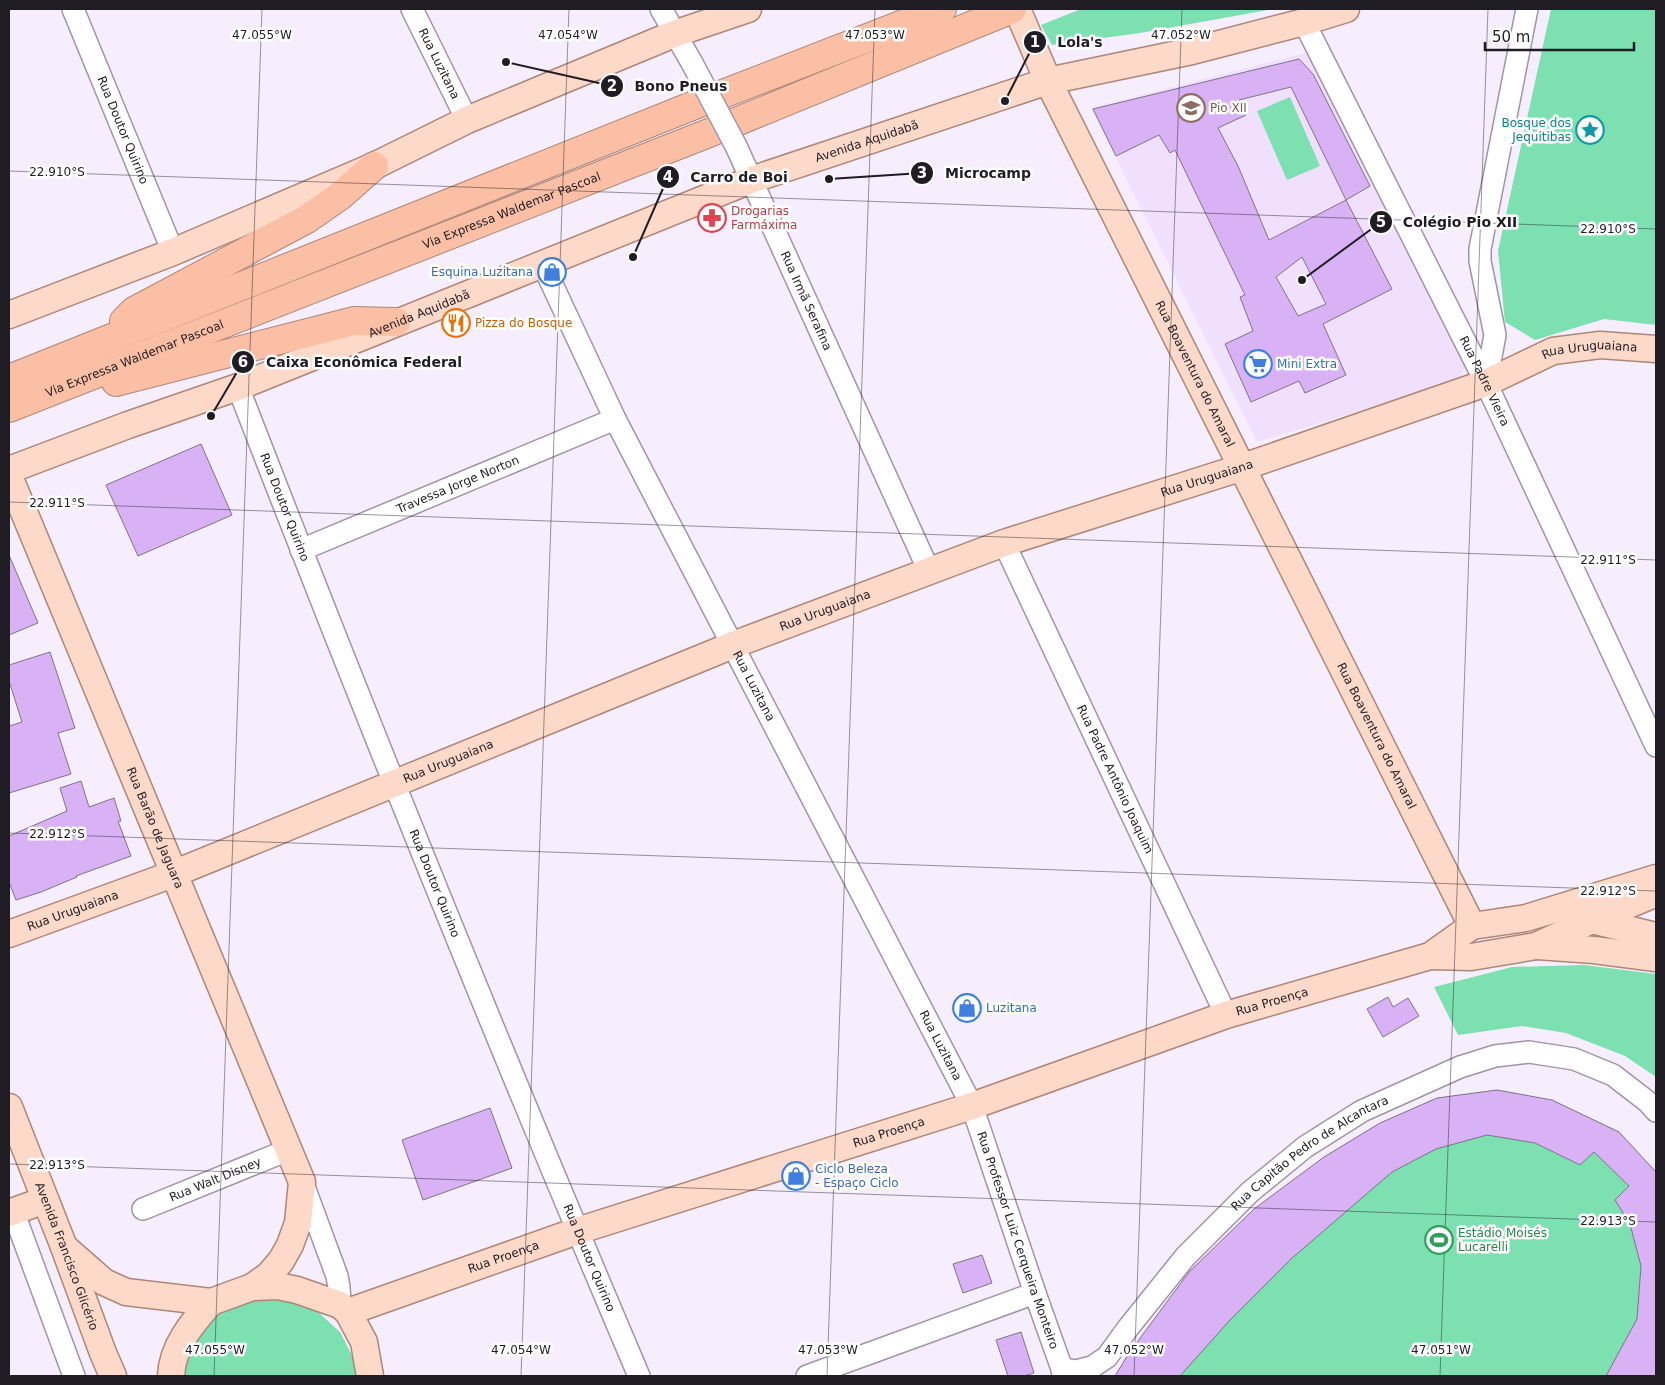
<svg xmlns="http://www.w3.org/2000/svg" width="1665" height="1385" viewBox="0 0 1665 1385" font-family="'DejaVu Sans',sans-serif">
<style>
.built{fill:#f1e0fd}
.green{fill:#7ce0b0}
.building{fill:#d9b1f5;stroke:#7e7387;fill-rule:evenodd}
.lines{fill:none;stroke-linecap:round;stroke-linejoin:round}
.minor-casing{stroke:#a094a9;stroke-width:24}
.major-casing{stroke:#ae8677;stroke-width:29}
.highway-casing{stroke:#ae8677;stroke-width:30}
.minor{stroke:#fff;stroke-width:21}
.major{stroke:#fcd9c8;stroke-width:26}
.highway{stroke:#fabfa4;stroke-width:28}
.minor-bridge-casing{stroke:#a094a9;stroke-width:24;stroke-linecap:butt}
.minor-bridge{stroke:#fff;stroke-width:21}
.ticks{fill:none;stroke:#201c24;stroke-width:1;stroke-opacity:0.45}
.labels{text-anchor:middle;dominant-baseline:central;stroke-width:5;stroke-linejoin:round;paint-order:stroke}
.street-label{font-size:12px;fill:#201c24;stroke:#fff}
.education-label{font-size:12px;fill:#785e54;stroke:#fff;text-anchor:start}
.culture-label{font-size:12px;fill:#0d838f;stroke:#fff;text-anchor:end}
.health-label{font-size:12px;fill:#be3a42;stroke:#fff;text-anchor:start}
.shop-label{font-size:12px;fill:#366cbe;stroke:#fff;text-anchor:start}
.food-label{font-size:12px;fill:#c56008;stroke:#fff;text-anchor:start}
.leisure-label{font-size:12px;fill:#27864d;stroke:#fff;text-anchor:start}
.ticks-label{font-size:12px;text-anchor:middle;fill:#201c24;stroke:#fff;stroke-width:5;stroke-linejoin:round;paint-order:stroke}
.leader{fill:none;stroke:#201c24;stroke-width:2}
.callout-dot{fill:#201c24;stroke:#fff;stroke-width:2}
.mark-label{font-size:15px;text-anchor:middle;font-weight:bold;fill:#fff}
.callout-label{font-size:14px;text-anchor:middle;font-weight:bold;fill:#201c24;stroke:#fff;stroke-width:5;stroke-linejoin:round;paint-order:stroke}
</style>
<rect width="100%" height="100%" fill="#f6eefc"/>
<!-- built -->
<polygon class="built" points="1309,52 1467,357 1461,380 1257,442 1091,108"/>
<!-- green -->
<g class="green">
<polygon points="1081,9 1273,9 1140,33 1052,45 1041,25"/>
<polygon points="1551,9 1656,9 1656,325 1604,319 1535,340 1505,322 1498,251"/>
<polygon points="1290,97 1320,166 1287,180 1257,111"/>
<polygon points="1584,965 1656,974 1656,1077 1625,1056 1566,1033 1522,1026 1458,1035 1434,987 1512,967"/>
<polygon points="1497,1090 1552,1100 1619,1132 1656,1172 1656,1376 1115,1376 1129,1353 1324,1157 1380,1123 1437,1098"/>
<polygon points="257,1298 288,1299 317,1311 340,1332 354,1359 357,1376 178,1376 179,1368 207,1320 230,1305"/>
</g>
<!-- building -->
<g class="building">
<path d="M1299 59 1313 74 1370 186 1346 200 1392 289 1323 324 1346 375 1305 393 1299 381 1251 402 1225 344 1253 331 1240 297 1245 295 1175 150 1170 153 1159 135 1116 156 1093 109ZM1291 87 1346 200 1269 240 1238 166 1218 128 1246 115 1239 100ZM1302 257 1326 304 1298 316 1276 277Z"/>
<polygon points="201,444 232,515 138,556 106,485"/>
<polygon points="9,555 38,623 9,635"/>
<polygon points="50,652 75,728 58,733 71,774 9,793 9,726 22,722 9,681 9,665"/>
<polygon points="81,781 89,807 114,798 121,821 118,821 131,856 76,876 77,877 41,892 16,900 9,882 9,836 67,811 60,788"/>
<polygon points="1388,997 1393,1007 1408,998 1419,1016 1383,1037 1367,1009"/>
<polygon points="1497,1090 1552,1100 1619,1132 1656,1172 1656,1376 1606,1376 1637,1319 1641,1266 1630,1224 1615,1200 1629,1186 1594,1152 1580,1165 1535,1143 1487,1135 1436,1149 1392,1172 1291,1259 1230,1320 1180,1376 1115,1376 1129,1353 1189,1272 1254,1209 1324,1157 1380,1123 1437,1098"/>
<polygon points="490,1108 512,1168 423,1200 402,1140"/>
<polygon points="982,1255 992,1283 963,1293 953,1264"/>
<polygon points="1021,1332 1034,1373 1024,1376 1008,1376 996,1340"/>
</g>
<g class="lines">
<defs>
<g id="minor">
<path id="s1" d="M73 9 173 252"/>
<path id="s2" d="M412 9 467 120"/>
<polyline points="661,9 692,63"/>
<path id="s3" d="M1304 22 1486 383 1656 746"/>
<path id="s4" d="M736 146 929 571"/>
<path id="s5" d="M543 265 615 419 972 1106 1035 1293 1062 1369 1063 1376"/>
<polyline points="1486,383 1495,335 1480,261 1480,249 1527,9"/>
<path id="s6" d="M238 387C366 718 500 1049 639 1376"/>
<path id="s7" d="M1004 543 1226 1015"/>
<path id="s8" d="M301 550 615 419"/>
<polyline points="303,1184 337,1276 339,1287 340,1305"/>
<path id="s9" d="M143 1209 288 1150"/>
<polyline points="13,1211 74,1376"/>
<path id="s10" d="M1062 1369 1076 1371 1092 1367 1107 1357 1128 1328 1185 1257 1250 1192 1305 1147 1362 1111 1460 1067 1495 1056 1529 1052 1574 1059 1613 1075 1648 1102 1656 1111"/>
<polyline points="807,1376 1035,1293"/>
</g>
<g id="major">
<path id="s11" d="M1017 9 1048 81 1472 926"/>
<polyline points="9,315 173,252 374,166 467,120 674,34 748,9"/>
<path id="s12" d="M9 470 128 425 238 387 751 180 1048 81 1192 51 1304 22 1346 9"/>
<path id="s13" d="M9 476 302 1182 298 1223 290 1245 281 1261 269 1275 252 1287 211 1302 126 1292 104 1282 64 1247"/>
<polyline points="1587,919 1656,936"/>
<path id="s14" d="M9 934 173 874 733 645 1004 543 1243 467 1486 383 1553 351 1600 345 1656 349"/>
<polyline points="1537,946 1594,950 1656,958"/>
<polyline points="1430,956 1471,957 1536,946 1592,920 1652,895"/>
<path id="s15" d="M9 1107 64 1247 103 1353 113 1376"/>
<polyline points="9,1213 45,1200"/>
<polyline points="252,1287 278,1286 297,1290 340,1305 348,1312 364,1342 370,1376"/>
<path id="s16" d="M348 1312 577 1231 972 1106 1226 1015 1430 956 1472 926 1526 918 1656 878"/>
<path d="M171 1376C172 1347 192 1323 211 1302"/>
</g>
<g id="highway">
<polyline points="124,321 134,311 307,219 340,196 374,166"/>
<polyline points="9,379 702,102 942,9"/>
<polyline points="116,382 354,321 396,322"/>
<path id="s17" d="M9 408 709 133 1012 9"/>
</g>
</defs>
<!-- minor casing -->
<use href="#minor" class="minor-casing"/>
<!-- major casing -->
<use href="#major" class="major-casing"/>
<!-- highway casing -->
<use href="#highway" class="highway-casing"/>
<!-- minor -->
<use href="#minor" class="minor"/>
<!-- major -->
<use href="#major" class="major"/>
<!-- highway -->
<use href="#highway" class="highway"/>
<defs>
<polyline id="minor-bridge" points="692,63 736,146"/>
</defs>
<!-- minor-bridge casing -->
<use href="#minor-bridge" class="minor-bridge-casing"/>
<!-- minor-bridge -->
<use href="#minor-bridge" class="minor-bridge"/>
</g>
<!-- ticks -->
<path class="ticks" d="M9 171 1656 229M9 502 1656 560M9 833 1656 891M9 1164 1656 1222M214 1376 262 9M521 1376 569 9M827 1376 875 9M1134 1376 1182 9M1440 1376 1488 9"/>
<!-- icons -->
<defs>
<symbol id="school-ring" viewBox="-11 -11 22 22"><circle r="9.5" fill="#fff" stroke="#8d6e63" stroke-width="1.5"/><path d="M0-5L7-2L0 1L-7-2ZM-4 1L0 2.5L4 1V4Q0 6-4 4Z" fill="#8d6e63"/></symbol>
<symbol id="sight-ring" viewBox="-11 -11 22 22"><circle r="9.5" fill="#fff" stroke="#0f9aa8" stroke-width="1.5"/><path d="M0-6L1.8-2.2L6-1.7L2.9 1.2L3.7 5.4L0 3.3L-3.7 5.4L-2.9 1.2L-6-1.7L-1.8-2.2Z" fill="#0f9aa8"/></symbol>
<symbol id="pharmacy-ring" viewBox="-11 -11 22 22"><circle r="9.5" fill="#fff" stroke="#e0444e" stroke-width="1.5"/><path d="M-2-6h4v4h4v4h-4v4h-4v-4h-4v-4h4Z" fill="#e0444e"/></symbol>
<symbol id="shop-ring" viewBox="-11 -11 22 22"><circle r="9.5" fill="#fff" stroke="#3f7fe0" stroke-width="1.5"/><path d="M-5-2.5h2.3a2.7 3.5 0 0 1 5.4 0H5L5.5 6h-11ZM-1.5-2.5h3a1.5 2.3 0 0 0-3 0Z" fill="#3f7fe0"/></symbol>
<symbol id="restaurant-ring" viewBox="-11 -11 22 22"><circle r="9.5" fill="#fff" stroke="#e8710a" stroke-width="1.5"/><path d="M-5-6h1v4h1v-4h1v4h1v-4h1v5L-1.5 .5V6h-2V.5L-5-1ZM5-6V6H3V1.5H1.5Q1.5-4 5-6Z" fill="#e8710a"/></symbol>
<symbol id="supermarket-ring" viewBox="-11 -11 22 22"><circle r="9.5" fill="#fff" stroke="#3f7fe0" stroke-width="1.5"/><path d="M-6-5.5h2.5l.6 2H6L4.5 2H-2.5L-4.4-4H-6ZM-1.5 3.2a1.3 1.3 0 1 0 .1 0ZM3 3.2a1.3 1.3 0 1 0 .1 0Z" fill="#3f7fe0"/></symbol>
<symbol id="stadium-ring" viewBox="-11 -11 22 22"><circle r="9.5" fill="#fff" stroke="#2e9e5b" stroke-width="1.5"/><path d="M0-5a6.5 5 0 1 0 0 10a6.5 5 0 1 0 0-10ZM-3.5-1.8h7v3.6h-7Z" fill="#2e9e5b"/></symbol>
</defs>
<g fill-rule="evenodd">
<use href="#school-ring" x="1175" y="92" width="32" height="32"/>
<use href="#sight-ring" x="1574" y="114" width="32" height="32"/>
<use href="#pharmacy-ring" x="696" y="202" width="32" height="32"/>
<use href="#shop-ring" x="536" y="256" width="32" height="32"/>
<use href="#restaurant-ring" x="440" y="307" width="32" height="32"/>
<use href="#supermarket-ring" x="1242" y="348" width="32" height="32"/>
<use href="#shop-ring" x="951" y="992" width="32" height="32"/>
<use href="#shop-ring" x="780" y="1160" width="32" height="32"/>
<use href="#stadium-ring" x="1423" y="1224" width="32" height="32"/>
</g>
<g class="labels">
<!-- street labels -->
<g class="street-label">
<text stroke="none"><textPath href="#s2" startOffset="61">Rua Luzitana</textPath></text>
<text stroke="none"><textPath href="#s1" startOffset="131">Rua Doutor Quirino</textPath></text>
<text stroke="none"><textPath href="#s12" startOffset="919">Avenida Aquidabã</textPath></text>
<text stroke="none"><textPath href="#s17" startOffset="540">Via Expressa Waldemar Pascoal</textPath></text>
<text stroke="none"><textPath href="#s4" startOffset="170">Rua Irmã Serafina</textPath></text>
<text stroke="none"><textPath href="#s12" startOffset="439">Avenida Aquidabã</textPath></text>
<text stroke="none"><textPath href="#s14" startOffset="1688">Rua Uruguaiana</textPath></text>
<text stroke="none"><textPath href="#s17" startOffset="135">Via Expressa Waldemar Pascoal</textPath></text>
<text stroke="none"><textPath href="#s11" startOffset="406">Rua Boaventura do Amaral</textPath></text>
<text stroke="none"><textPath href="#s3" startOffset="402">Rua Padre Vieira</textPath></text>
<text stroke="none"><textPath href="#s14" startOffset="1282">Rua Uruguaiana</textPath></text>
<text stroke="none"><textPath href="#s8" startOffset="170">Travessa Jorge Norton</textPath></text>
<text stroke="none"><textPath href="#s6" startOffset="129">Rua Doutor Quirino</textPath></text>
<text stroke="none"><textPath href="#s14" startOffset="878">Rua Uruguaiana</textPath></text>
<text stroke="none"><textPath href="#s5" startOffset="471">Rua Luzitana</textPath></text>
<text stroke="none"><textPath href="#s11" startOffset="811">Rua Boaventura do Amaral</textPath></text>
<text stroke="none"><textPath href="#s14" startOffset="472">Rua Uruguaiana</textPath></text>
<text stroke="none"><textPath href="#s7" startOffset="261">Rua Padre Antônio Joaquim</textPath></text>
<text stroke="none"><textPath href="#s13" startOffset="381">Rua Barão de Jaguara</textPath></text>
<text stroke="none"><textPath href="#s6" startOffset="534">Rua Doutor Quirino</textPath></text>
<text stroke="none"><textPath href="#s14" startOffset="68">Rua Uruguaiana</textPath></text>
<text stroke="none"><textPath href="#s16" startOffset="975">Rua Proença</textPath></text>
<text stroke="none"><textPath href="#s5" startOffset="876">Rua Luzitana</textPath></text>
<text stroke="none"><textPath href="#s16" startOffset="570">Rua Proença</textPath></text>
<text stroke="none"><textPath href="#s10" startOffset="339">Rua Capitão Pedro de Alcantara</textPath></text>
<text stroke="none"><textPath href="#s9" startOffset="78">Rua Walt Disney</textPath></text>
<text stroke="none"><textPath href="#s5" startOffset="1086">Rua Professor Luiz Cerqueira Monteiro</textPath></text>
<text stroke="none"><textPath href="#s15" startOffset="160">Avenida Francisco Glicério</textPath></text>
<text stroke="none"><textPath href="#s16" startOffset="165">Rua Proença</textPath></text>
<text stroke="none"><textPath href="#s6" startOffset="939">Rua Doutor Quirino</textPath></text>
</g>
<!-- education labels -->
<g class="education-label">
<text x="1210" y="108">Pio XII</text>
</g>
<!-- culture labels -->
<g class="culture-label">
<text x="1571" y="123">Bosque dos<tspan x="1571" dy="14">Jequitibas</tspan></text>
</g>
<!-- health labels -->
<g class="health-label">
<text x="731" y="211">Drogarias<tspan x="731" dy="14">Farmáxima</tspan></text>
</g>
<!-- shop labels -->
<g class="shop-label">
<text x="533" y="272" text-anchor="end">Esquina Luzitana</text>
<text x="1277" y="364">Mini Extra</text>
<text x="986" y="1008">Luzitana</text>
<text x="815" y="1169">Ciclo Beleza<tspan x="815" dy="14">- Espaço Ciclo</tspan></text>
</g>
<!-- food labels -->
<g class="food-label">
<text x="475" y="323">Pizza do Bosque</text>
</g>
<!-- leisure labels -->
<g class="leisure-label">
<text x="1458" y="1233">Estádio Moisés<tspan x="1458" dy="14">Lucarelli</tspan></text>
</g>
</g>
<g class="ticks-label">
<text x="262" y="39">47.055°W</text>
<text x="568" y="39">47.054°W</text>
<text x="875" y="39">47.053°W</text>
<text x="1181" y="39">47.052°W</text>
<text x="57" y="176">22.910°S</text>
<text x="1608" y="233">22.910°S</text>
<text x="57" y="507">22.911°S</text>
<text x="1608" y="564">22.911°S</text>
<text x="57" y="838">22.912°S</text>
<text x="1608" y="895">22.912°S</text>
<text x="57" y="1169">22.913°S</text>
<text x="1608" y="1225">22.913°S</text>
<text x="215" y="1354">47.055°W</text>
<text x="521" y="1354">47.054°W</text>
<text x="828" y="1354">47.053°W</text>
<text x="1134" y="1354">47.052°W</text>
<text x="1441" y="1354">47.051°W</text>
</g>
<!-- callouts -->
<path class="leader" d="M1005 101L1035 42M506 62L612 86M829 179L922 173M633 257L668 177M1302 280L1381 222M211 416L243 362"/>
<g class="callout-dot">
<circle cx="1005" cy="101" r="5"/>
<circle cx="506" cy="62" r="5"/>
<circle cx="829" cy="179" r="5"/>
<circle cx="633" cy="257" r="5"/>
<circle cx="1302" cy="280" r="5"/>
<circle cx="211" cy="416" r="5"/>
<circle cx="1035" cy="42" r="12"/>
<circle cx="612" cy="86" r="12"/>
<circle cx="922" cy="173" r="12"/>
<circle cx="668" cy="177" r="12"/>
<circle cx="1381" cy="222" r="12"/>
<circle cx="243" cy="362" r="12"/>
</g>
<g class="mark-label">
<text x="1035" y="47">1</text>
<text x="612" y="91">2</text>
<text x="922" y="178">3</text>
<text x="668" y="182">4</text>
<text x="1381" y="227">5</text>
<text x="243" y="367">6</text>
</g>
<g class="callout-label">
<text x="1080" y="47">Lola's</text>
<text x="681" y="91">Bono Pneus</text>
<text x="988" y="178">Microcamp</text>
<text x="739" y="182">Carro de Boi</text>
<text x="1460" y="227">Colégio Pio XII</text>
<text x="364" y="367">Caixa Econômica Federal</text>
</g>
<!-- border -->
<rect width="1665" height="1385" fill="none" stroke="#201c24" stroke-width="20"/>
<!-- scale -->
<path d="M1485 42v8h149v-8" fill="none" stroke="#201c24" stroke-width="2.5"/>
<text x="1492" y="42" font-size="15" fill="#201c24" stroke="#ffffff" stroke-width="4" paint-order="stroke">50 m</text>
</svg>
